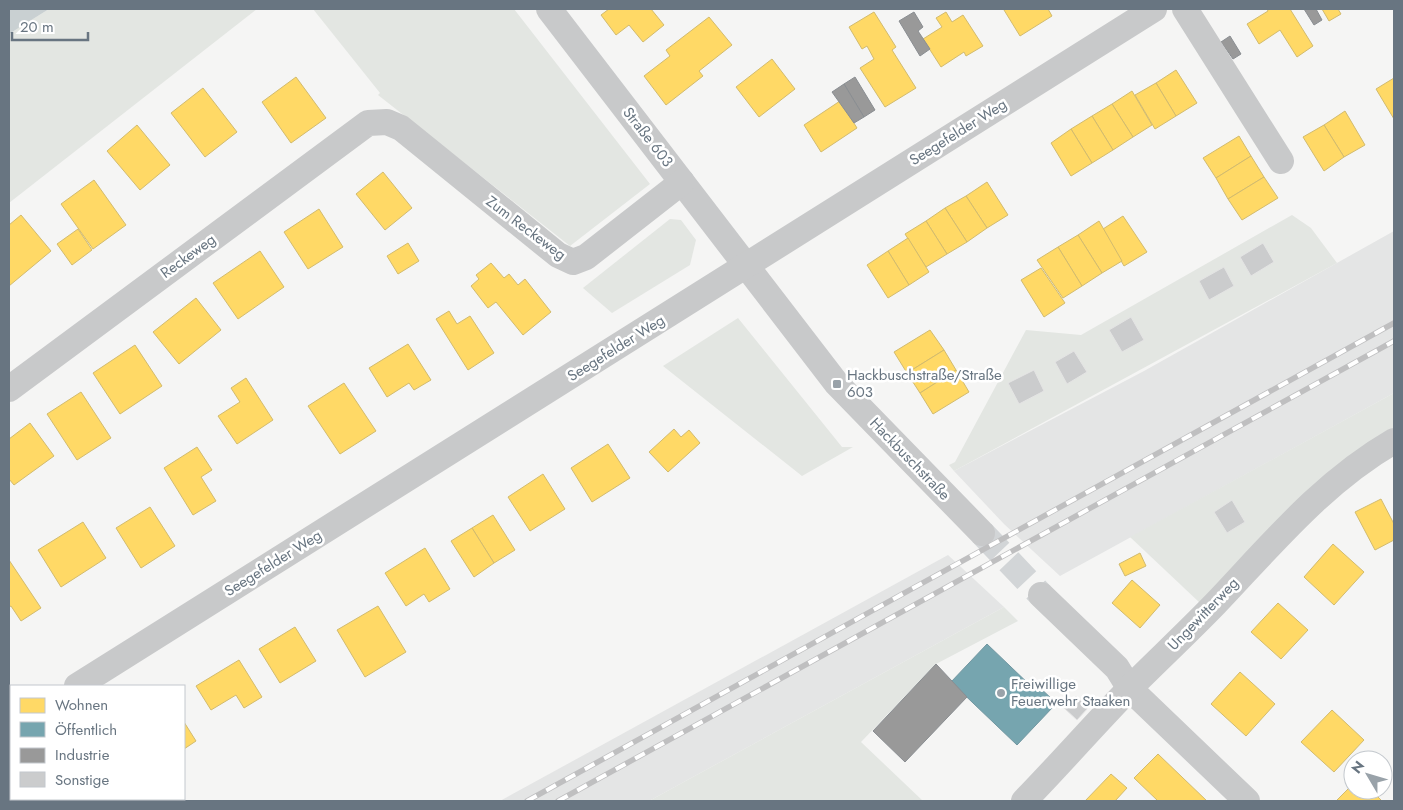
<svg xmlns="http://www.w3.org/2000/svg" width="1403" height="810" viewBox="0 0 1403 810" font-family="Jost,sans-serif">
<style>
.built{fill:#e4e5e5}
.green{fill:#e3e6e2}
.water{fill:#c9d0d2}
.homes{fill:#ffd966;stroke:#d2bb6e}
.public{fill:#76a5af;stroke:#7297a1}
.industry{fill:#999;stroke:#8a8e92}
.building{fill:#cbcccd;stroke:#e4e4e4}
.lines{fill:none;stroke-linecap:round;stroke-linejoin:round}
.minor-tunnel{stroke:#d2d5d7;stroke-width:26;stroke-dasharray:26 13;stroke-linecap:butt}
.minor{stroke:#c8c9ca;stroke-width:26}
.rail-casing{stroke:#bfbfc0;stroke-width:5.5}
.rail{stroke:#fff;stroke-width:4;stroke-dasharray:11;stroke-linecap:butt}
.poi-dot{fill:#99a2a9;stroke:#fff;stroke-width:2}
.labels{text-anchor:middle;dominant-baseline:central;stroke-width:5;stroke-linejoin:round;paint-order:stroke}
.street-label{font-size:15px;fill:#687581;stroke:#fff}
.poi-label{font-size:15px;fill:#687581;stroke:#fff;text-anchor:start}
</style>
<rect width="100%" height="100%" fill="#f5f5f4"/>
<!-- built -->
<g class="built">
<polygon points="1394,231 1394,393 1060,576 1004,524 954,471 1144,371"/>
<polygon points="948,555 1004,607 649,801 500,801"/>
</g>
<!-- green -->
<g class="green">
<polygon points="49,9 257,9 9,203 9,34"/>
<polygon points="313,9 514,9 650,184 570,246 378,95 380,93"/>
<polygon points="1292,215 1311,228 1337,263 954,471 949,465 955,462 1026,330 1081,335"/>
<polygon points="670,219 681,220 696,240 690,265 612,313 583,288"/>
<polygon points="738,318 842,447 853,447 802,476 663,366"/>
<polygon points="1394,393 1394,432 1200,603 1130,537"/>
<polygon points="1004,607 1018,621 936,664 861,742 923,801 649,801"/>
</g>
<!-- water -->
<polygon class="water" points="9,9 49,9 9,34"/>
<!-- homes -->
<g class="homes">
<polygon points="609,9 651,9 664,25 643,42 629,25 616,35 601,15"/>
<polygon points="1006,9 1048,9 1052,16 1020,36 1004,10"/>
<polygon points="1267,9 1290,9 1313,46 1297,57 1280,30 1259,44 1247,24 1268,11"/>
<polygon points="1322,9 1338,9 1341,14 1329,21"/>
<polygon points="874,12 896,47 892,50 916,88 885,107 860,68 874,59 867,46 862,49 849,27"/>
<polygon points="946,12 952,22 963,15 983,46 966,56 964,52 941,67 923,39 942,27 936,18"/>
<polygon points="709,17 732,45 699,71 703,76 666,105 644,76 670,56 666,50"/>
<polygon points="772,59 795,89 759,117 736,87"/>
<polygon points="1176,70 1197,103 1176,116 1156,83"/>
<polygon points="296,77 326,118 291,143 262,102"/>
<polygon points="1394,78 1394,119 1376,89"/>
<polygon points="1156,83 1176,116 1155,129 1135,95"/>
<polygon points="203,88 237,132 205,157 171,113"/>
<polygon points="1132,91 1152,125 1133,137 1112,104"/>
<polygon points="840,101 857,128 821,152 804,125"/>
<polygon points="1112,104 1133,137 1113,150 1092,116"/>
<polygon points="1345,111 1365,145 1344,157 1324,125"/>
<polygon points="1092,116 1113,150 1092,163 1071,129"/>
<polygon points="137,125 170,165 140,190 107,151"/>
<polygon points="1324,125 1344,157 1324,171 1303,137"/>
<polygon points="1071,129 1092,163 1071,176 1051,143"/>
<polygon points="1239,136 1251,156 1216,178 1203,158"/>
<polygon points="1251,156 1264,177 1228,199 1216,178"/>
<polygon points="383,172 412,208 385,230 356,194"/>
<polygon points="1264,177 1278,198 1242,220 1228,199"/>
<polygon points="94,180 126,225 93,249 61,204"/>
<polygon points="987,182 1008,215 987,228 966,196"/>
<polygon points="966,196 987,228 967,242 945,208"/>
<polygon points="945,208 967,242 947,254 926,221"/>
<polygon points="319,209 343,247 308,269 284,232"/>
<polygon points="21,215 51,251 9,286 9,225"/>
<polygon points="1123,216 1147,252 1124,266 1103,229"/>
<polygon points="926,221 947,254 926,267 905,234"/>
<polygon points="1099,221 1122,261 1102,273 1078,235"/>
<polygon points="78,229 92,250 72,265 57,244"/>
<polygon points="1078,235 1102,273 1082,286 1058,247"/>
<polygon points="908,238 929,272 909,285 888,251"/>
<polygon points="408,243 419,261 398,274 387,256"/>
<polygon points="1058,247 1082,286 1063,298 1037,260"/>
<polygon points="260,251 284,287 238,319 213,283"/>
<polygon points="888,251 909,285 888,298 867,265"/>
<polygon points="491,263 504,278 509,274 518,285 525,279 551,312 523,335 496,302 488,308 471,286 479,279 476,275"/>
<polygon points="1041,268 1065,303 1044,317 1021,280"/>
<polygon points="196,298 221,330 179,364 153,332"/>
<polygon points="449,311 457,324 470,316 494,353 468,370 436,319"/>
<polygon points="930,330 944,350 907,373 894,352"/>
<polygon points="408,344 431,380 414,390 409,383 387,397 369,368"/>
<polygon points="135,345 162,386 120,414 93,373"/>
<polygon points="944,350 956,370 920,393 907,373"/>
<polygon points="956,370 969,392 933,414 920,393"/>
<polygon points="246,378 273,420 237,444 218,416 240,402 231,388"/>
<polygon points="344,383 376,431 340,454 308,406"/>
<polygon points="81,392 111,438 77,460 47,414"/>
<polygon points="30,423 54,456 14,485 9,479 9,439"/>
<polygon points="674,429 681,437 689,430 700,443 668,472 649,452"/>
<polygon points="608,444 630,478 592,502 571,468"/>
<polygon points="197,447 212,470 201,477 216,501 193,515 164,468"/>
<polygon points="543,474 565,509 530,531 508,497"/>
<polygon points="1381,499 1394,524 1394,540 1375,550 1355,512"/>
<polygon points="150,507 175,546 141,568 116,528"/>
<polygon points="493,515 515,550 494,563 472,528"/>
<polygon points="83,522 106,558 61,587 38,550"/>
<polygon points="472,528 494,563 474,577 451,541"/>
<polygon points="1333,544 1364,572 1334,605 1304,577"/>
<polygon points="425,548 450,589 429,602 424,594 406,606 385,573"/>
<polygon points="1140,553 1146,566 1125,576 1119,564"/>
<polygon points="9,560 41,608 21,621 11,606 9,607"/>
<polygon points="1132,580 1160,605 1140,628 1112,603"/>
<polygon points="1278,603 1308,630 1281,659 1251,632"/>
<polygon points="378,606 406,652 365,677 337,630"/>
<polygon points="295,627 316,661 280,683 259,649"/>
<polygon points="239,660 262,697 244,708 236,695 211,710 196,686"/>
<polygon points="1240,672 1275,704 1246,736 1211,704"/>
<polygon points="1332,710 1364,740 1334,772 1301,742"/>
<polygon points="184,722 196,741 184,749"/>
<polygon points="1158,754 1207,801 1158,801 1134,778"/>
<polygon points="1111,774 1127,788 1115,801 1085,801"/>
<polygon points="1353,784 1353,790 1371,790 1382,801 1336,801"/>
</g>
<!-- public -->
<polygon class="public" points="987,644 1034,689 1037,685 1053,700 1049,704 1053,707 1017,745 951,682"/>
<!-- industry -->
<g class="industry">
<polygon points="1304,9 1316,9 1322,20 1314,25"/>
<polygon points="914,12 923,27 918,31 930,49 920,56 899,21"/>
<polygon points="1230,36 1241,54 1233,59 1221,42"/>
<polygon points="855,77 875,110 864,117 844,84"/>
<polygon points="844,84 864,117 854,123 832,92"/>
<polygon points="936,664 967,697 905,762 873,731"/>
</g>
<!-- building -->
<g class="building">
<polygon points="1263,243 1274,262 1251,276 1240,257"/>
<polygon points="1224,267 1234,286 1209,300 1199,281"/>
<polygon points="1131,317 1144,340 1122,352 1109,330"/>
<polygon points="1074,351 1087,372 1067,384 1055,362"/>
<polygon points="1034,370 1044,391 1019,404 1008,383"/>
<polygon points="1232,500 1245,522 1227,533 1214,512"/>
<polygon points="1076,696 1088,708 1077,720 1064,708"/>
</g>
<g class="lines">
<!-- minor-tunnel -->
<polyline class="minor-tunnel" points="982,533 1041,595"/>
<!-- minor -->
<g class="minor">
<polyline points="549,9 837,384 982,533"/>
<polyline points="1185,9 1281,161"/>
<polyline points="9,389 368,123 387,122 401,128 558,255 573,262 586,257 682,182"/>
<polyline points="1041,595 1117,668 1130,689 1247,801"/>
<polyline points="77,686 1154,9"/>
<polyline points="9,729 11,727"/>
<path d="M1024 801C1060 764 1094 725 1130 688 1159 659 1188 632 1216 603 1272 544 1323 482 1394 441"/>
</g>
<defs>
<g id="rail">
<polyline points="527,801 1394,323"/>
<polyline points="558,801 1394,341"/>
</g>
</defs>
<!-- rail casing -->
<use href="#rail" class="rail-casing"/>
<!-- rail -->
<use href="#rail" class="rail"/>
</g>
<!-- markers -->
<g class="poi-dot">
<rect x="832" y="379" width="10" height="10" rx="2.5"/>
<circle cx="1001" cy="693" r="5"/>
</g>
<g class="labels">
<!-- street labels -->
<g class="street-label">
<text transform="translate(958 132) rotate(-32)">Seegefelder Weg</text>
<text transform="translate(648 137) rotate(52)">Straße 603</text>
<text transform="translate(526 228) rotate(37)">Zum Reckeweg</text>
<text transform="translate(188 256) rotate(-36)">Reckeweg</text>
<text transform="translate(616 348) rotate(-32)">Seegefelder Weg</text>
<text transform="translate(910 459) rotate(46)">Hackbuschstraße</text>
<text transform="translate(273 563) rotate(-32)">Seegefelder Weg</text>
<text transform="translate(1203 614) rotate(-46)">Ungewitterweg</text>
</g>
<!-- poi labels -->
<g class="poi-label">
<text x="847" y="375">Hackbuschstraße/Straße<tspan x="847" dy="17">603</tspan></text>
<text x="1011" y="684">Freiwillige<tspan x="1011" dy="17">Feuerwehr Staaken</tspan></text>
</g>
</g>
<!-- border -->
<rect width="1403" height="810" fill="none" stroke="#687581" stroke-width="20"/>
<!-- legend -->
<rect x="10" y="685" width="175" height="115" fill="#ffffff" stroke="#c3c8cd"/>
<rect x="20" y="698" width="25" height="15" fill="#ffd966" stroke="#c3c8cd"/>
<text x="55" y="710" font-size="15" fill="#687581">Wohnen</text>
<rect x="20" y="722" width="25" height="15" fill="#76a5af" stroke="#c3c8cd"/>
<text x="55" y="735" font-size="15" fill="#687581">Öffentlich</text>
<rect x="20" y="748" width="25" height="15" fill="#999999" stroke="#c3c8cd"/>
<text x="55" y="760" font-size="15" fill="#687581">Industrie</text>
<rect x="20" y="772" width="25" height="15" fill="#cbcccd" stroke="#c3c8cd"/>
<text x="55" y="785" font-size="15" fill="#687581">Sonstige</text>
<!-- north arrow -->
<g transform="translate(1368 775) rotate(308)"><circle r="24" fill="#ffffff" stroke="#c3c8cd"/>
<path d="M0-4L9 19L0 12L-9 19Z" fill="#99a2a9"/>
<text y="-8" font-size="14" font-weight="bold" text-anchor="middle" fill="#687581">N</text>
</g>
<!-- scale -->
<path d="M12 32v8h76v-8" fill="none" stroke="#687581" stroke-width="2.5"/>
<text x="20" y="32" font-size="15" fill="#687581" stroke="#ffffff" stroke-width="4" paint-order="stroke">20 m</text>
</svg>
